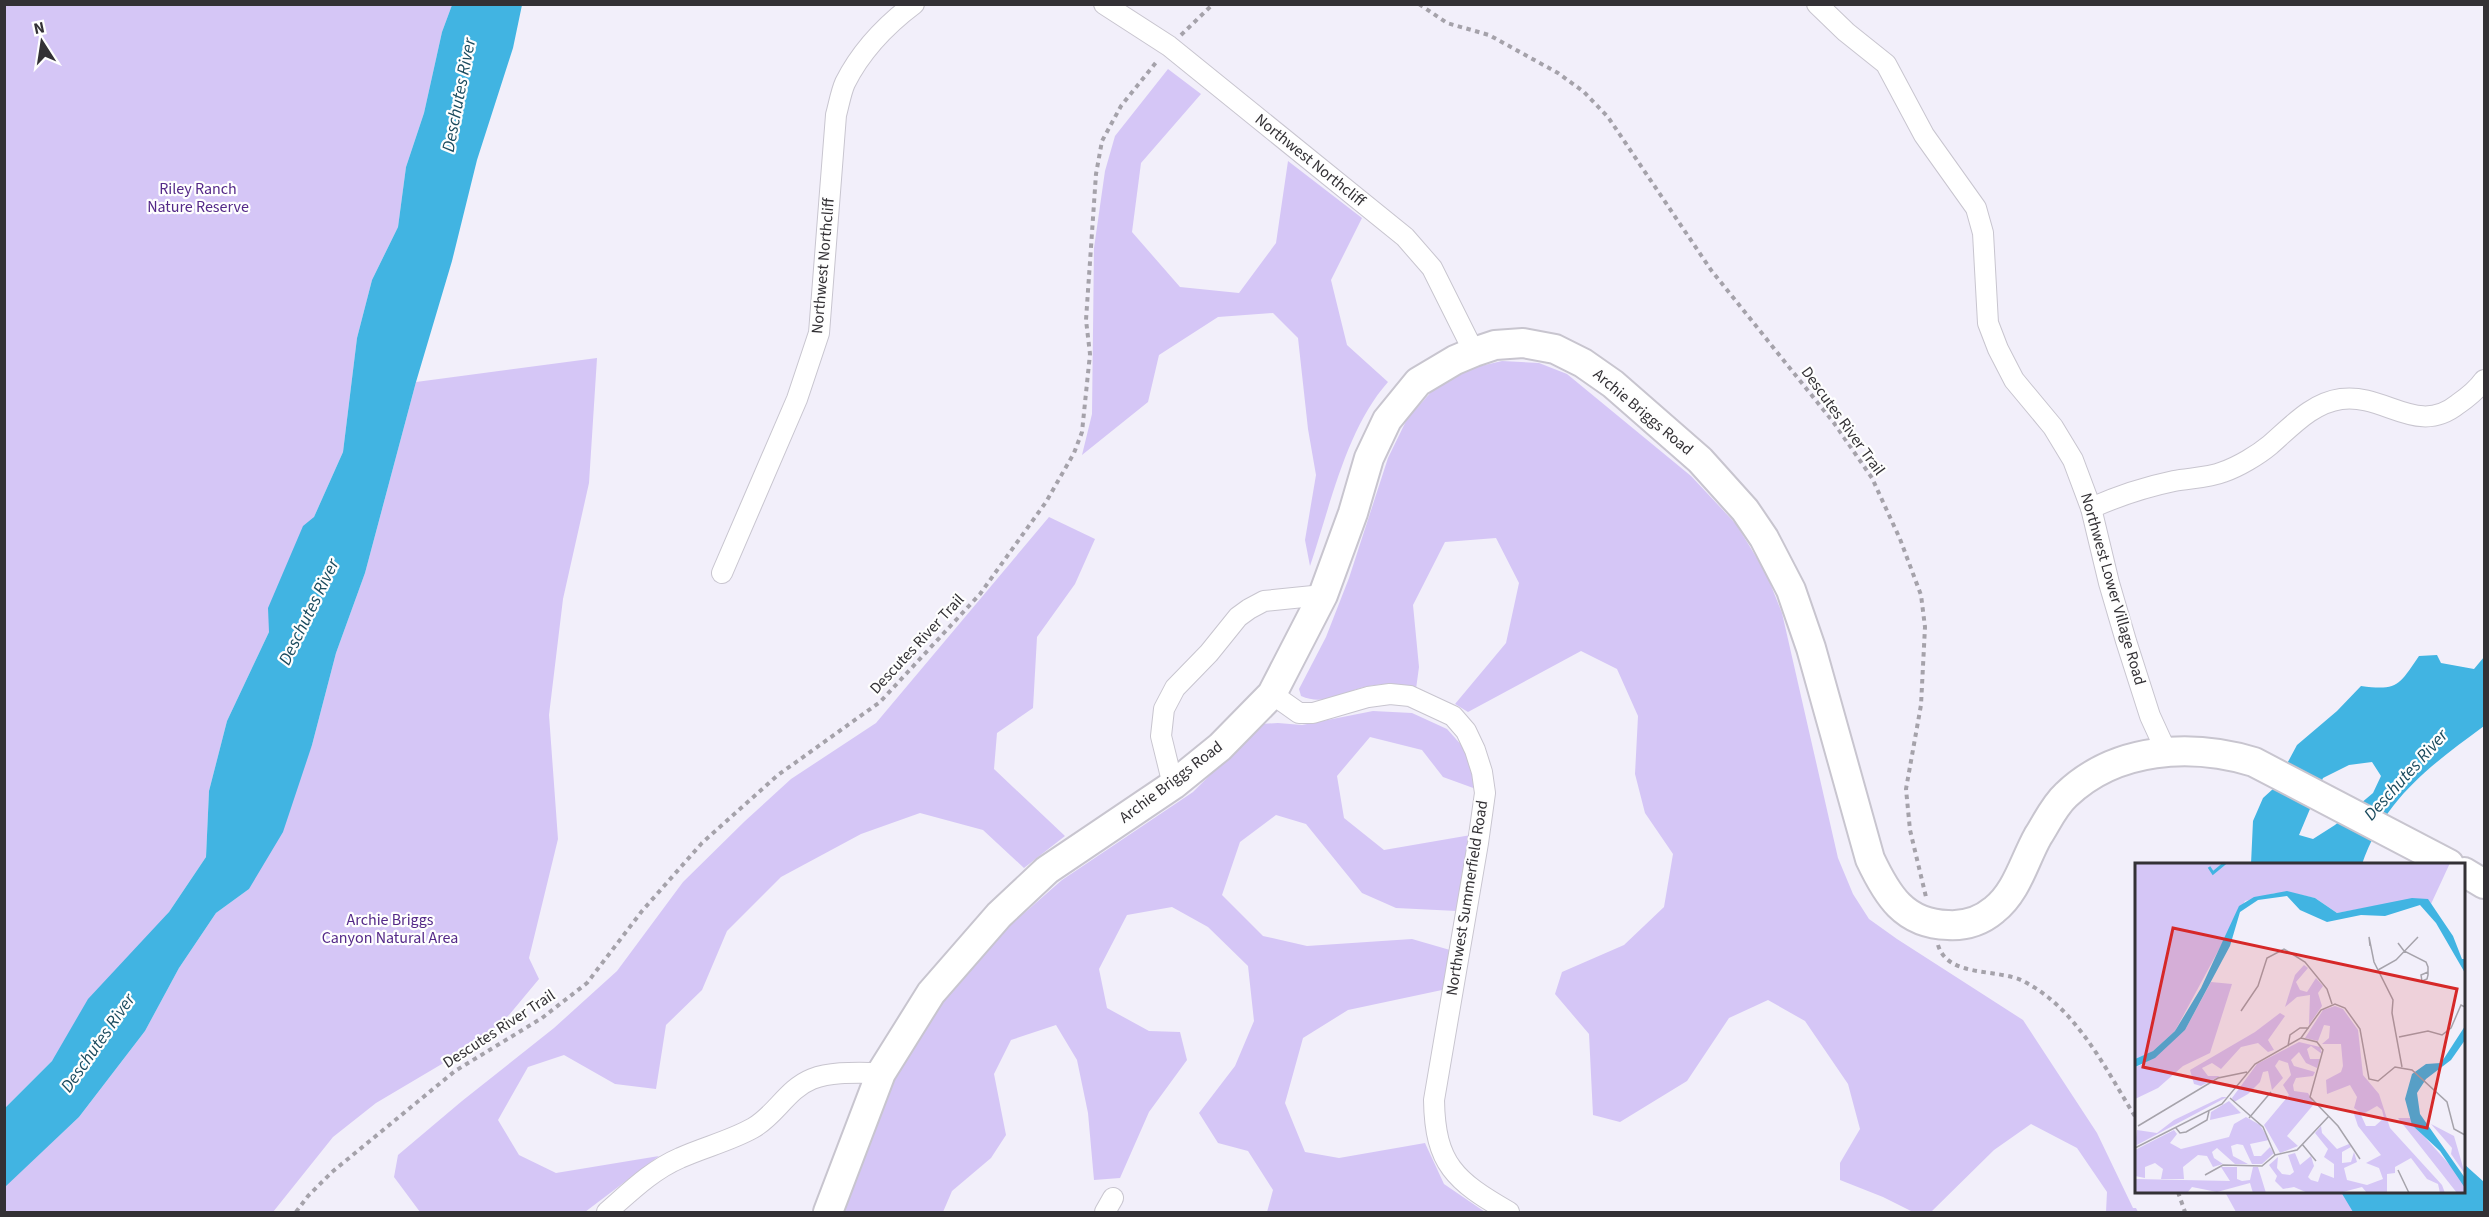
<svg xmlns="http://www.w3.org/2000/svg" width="2489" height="1217" viewBox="0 0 2489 1217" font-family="'Source Sans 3',sans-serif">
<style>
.green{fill:#d5c6f6}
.water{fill:#41b4e2;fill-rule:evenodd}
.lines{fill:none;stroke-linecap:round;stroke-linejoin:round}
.street-casing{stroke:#c8c5cf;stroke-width:22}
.secondary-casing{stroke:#c8c5cf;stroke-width:32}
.path{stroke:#a5a2aa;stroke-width:4;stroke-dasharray:4.5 4.5;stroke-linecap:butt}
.street{stroke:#fff;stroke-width:20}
.secondary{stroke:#fff;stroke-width:28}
.labels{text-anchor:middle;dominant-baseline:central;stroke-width:4.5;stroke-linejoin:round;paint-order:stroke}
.street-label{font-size:16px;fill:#333135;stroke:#fefefe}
.park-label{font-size:16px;fill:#542988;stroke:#fefefe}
.water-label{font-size:18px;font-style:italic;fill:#1b4b5e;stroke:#fefefe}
.inset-river{fill:none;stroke:#41b4e2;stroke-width:3}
.inset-road{fill:none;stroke:#a6a3ab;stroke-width:1.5}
.view{fill:#d62828;fill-opacity:0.15;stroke:#d62828;stroke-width:3}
.inset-edge{fill:none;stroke:#333135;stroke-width:3}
</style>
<rect width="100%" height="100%" fill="#f2effa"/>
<!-- green -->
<g class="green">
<polygon points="5,5 452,5 442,32 424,113 406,167 398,227 372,280 357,338 343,452 314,517 269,632 227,721 209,791 206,857 169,912 52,1061 5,1108"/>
<path d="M1168 69 1201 94 1141 163 1132 232 1180 287 1239 293 1276 243 1288 161 1362 218 1331 280 1347 345 1388 382C1346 429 1330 507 1310 566L1305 540 1316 475 1308 429 1298 338 1273 313 1218 317 1159 355 1148 402 1082 455 1092 414 1094 248 1105 171 1115 136Z"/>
<polygon points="597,358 589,483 563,599 549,715 558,839 529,958 539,979 509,1015 479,1042 376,1103 333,1137 273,1212 5,1212 4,1187 79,1117 145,1031 179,968 216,913 249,889 312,745 336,653 365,573 416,382"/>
<path d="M1502 361 1539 363 1567 374 1691 476 1736 524 1766 573 1782 613 1838 858 1853 894 1869 919 1897 939 2023 1020 2097 1133 2133 1208H2136L2138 1212H2106L2107 1192 2077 1148 2031 1124 1994 1150 1931 1212H1913L1883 1197 1840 1180V1163L1860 1129 1848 1084 1805 1021 1768 1000 1729 1018 1687 1081 1620 1122 1593 1115 1589 1034 1555 994 1562 972 1624 945 1664 907 1673 854 1645 813 1635 774 1638 716 1617 669 1581 651 1468 712 1455 704 1506 643 1519 583 1496 538 1445 542 1413 605 1419 667 1416 689C1402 686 1384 683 1369 686 1345 690 1326 707 1301 696L1299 689 1326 637 1349 578 1388 458 1407 419 1432 391 1472 368Z"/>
<polygon points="1049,517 1095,539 1075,584 1037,637 1033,708 997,733 994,769 1065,836 1024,868 983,830 920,813 861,834 781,877 727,931 702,990 666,1025 656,1089 615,1084 564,1055 528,1067 498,1120 519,1155 556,1173 659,1156 585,1212 420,1212 394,1177 398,1155 462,1101 554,1028 617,971 683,882 745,821 791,779 876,723"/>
<polygon points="1373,711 1412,713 1447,729 1464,748 1476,774 1476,789 1443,777 1422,750 1370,737 1337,776 1344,818 1384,850 1471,835 1457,911 1396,908 1362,893 1306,824 1276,815 1240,842 1222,895 1263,936 1307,946 1412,939 1450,950 1442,990 1348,1010 1303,1038 1285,1103 1305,1152 1339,1158 1425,1143 1444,1184 1485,1212 1267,1212 1273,1190 1248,1151 1218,1143 1199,1113 1235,1066 1254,1021 1248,966 1208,927 1172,907 1127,915 1099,969 1107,1008 1149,1031 1180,1032 1187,1060 1149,1112 1120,1178 1094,1180 1088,1113 1077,1060 1056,1025 1011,1040 994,1074 1006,1135 991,1158 952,1191 943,1212 837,1212 900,1062 949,990 1006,929 1062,880 1193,792 1261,724 1278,723 1302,725"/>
<polygon points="2225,1192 2376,1192 2391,1212 2236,1212"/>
</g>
<!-- water -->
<g class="water">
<polygon points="452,5 522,5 513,48 477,160 452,261 416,382 365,573 336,653 312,745 283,832 249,889 216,913 179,968 145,1031 79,1117 5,1187 5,1108 52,1061 88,999 169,912 206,857 209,791 227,721 269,632 268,608 303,526 314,517 343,452 357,338 372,280 398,227 406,167 424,113 442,32"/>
<path d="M2437 655 2441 663 2474 669 2484 657V726C2430 766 2385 798 2362 864H2251L2253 821 2263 798 2274 788 2297 745 2337 711 2361 686C2398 691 2399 685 2419 656ZM2372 762 2381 776 2373 793 2335 825 2313 839 2299 835 2323 778 2349 765Z"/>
<polygon points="2464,1164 2484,1182 2484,1212 2353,1212 2341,1192 2464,1192"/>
</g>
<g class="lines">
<defs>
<g id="street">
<polyline points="1104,4 1169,46 1405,237 1432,268 1474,352"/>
<polyline points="1817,4 1846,32 1886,64 1924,135 1976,208 1983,233 1988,323 1998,349 2014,380 2053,427 2073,460 2091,508 2109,583 2126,641 2150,716 2166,751"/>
<path d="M2091 508C2118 496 2145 487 2174 481 2189 478 2208 478 2223 472 2238 467 2258 455 2270 445 2292 426 2312 403 2341 399 2385 393 2417 437 2458 404 2468 397 2477 390 2484 380"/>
<path d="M722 573 797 399 819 333 836 115C839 104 841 92 845 83 861 51 886 25 914 4"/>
<path d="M1272 694 1299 713H1313L1368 697 1390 694 1410 696 1453 716 1466 731 1475 750 1482 772 1485 793 1478 843 1434 1100C1435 1164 1455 1181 1509 1212"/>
<polyline points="1173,785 1161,736 1164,709 1175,688 1209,653 1238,617 1249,609 1264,601 1323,595"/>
<path d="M607 1212C630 1192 652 1170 680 1158 704 1147 730 1141 753 1128 776 1115 787 1089 812 1079 833 1071 859 1073 881 1073"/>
<polyline points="1105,1212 1113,1198"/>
</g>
<g id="secondary">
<polyline points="2464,872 2484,884"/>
<path d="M828 1212 881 1073 931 993 999 915 1047 870 1173 785 1220 747 1272 694 1323 595 1353 513 1369 458 1387 420 1418 382 1455 360 1474 352 1495 345 1523 343 1555 349 1583 363 1613 384 1700 460 1745 510 1764 538 1791 590 1811 648 1870 859C1887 895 1904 924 1948 925 1965 926 1981 921 1994 910 2017 892 2024 861 2038 836 2047 822 2054 806 2066 795 2116 747 2191 743 2254 762L2449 864"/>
</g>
</defs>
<!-- street casing -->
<use href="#street" class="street-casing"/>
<!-- secondary casing -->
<use href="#secondary" class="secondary-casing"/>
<!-- path -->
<g class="path">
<polyline points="1419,4 1447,23 1489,35 1558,73 1584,92 1608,117 1711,270 1834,423 1872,478 1900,539 1921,595 1925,627 1921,705 1906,789 1910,830 1926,897"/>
<polyline points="1181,35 1213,4"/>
<path d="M1938 945C1948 978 1997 968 2023 981 2077 1008 2106 1070 2136 1118"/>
<polyline points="2178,1192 2185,1212"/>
<polyline points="296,1212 308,1196 332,1172 455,1071 542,1018 587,983 642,911 702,843 778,775 880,702 980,594 1046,502 1074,453 1082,432 1090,354 1086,320 1096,174 1102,141 1121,106 1158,60"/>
</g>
<!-- street -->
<use href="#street" class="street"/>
<!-- secondary -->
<use href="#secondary" class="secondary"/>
</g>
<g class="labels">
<!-- street labels -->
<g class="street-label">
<text transform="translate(1310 160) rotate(39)">Northwest Northcliff</text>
<text transform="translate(823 266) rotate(-85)">Northwest Northcliff</text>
<text transform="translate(1643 412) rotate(40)">Archie Briggs Road</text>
<text transform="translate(1843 421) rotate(54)">Descutes River Trail</text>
<text transform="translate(2113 589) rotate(74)">Northwest Lower Village Road</text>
<text transform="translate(917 644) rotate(-47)">Descutes River Trail</text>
<text transform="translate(1171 782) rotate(-37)">Archie Briggs Road</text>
<text transform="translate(1467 898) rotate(-81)">Northwest Summerfield Road</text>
<text transform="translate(499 1029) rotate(-33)">Descutes River Trail</text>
</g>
<!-- park labels -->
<g class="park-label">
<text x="198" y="189">Riley Ranch<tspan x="198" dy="18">Nature Reserve</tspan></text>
<text x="390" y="920">Archie Briggs<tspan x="390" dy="18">Canyon Natural Area</tspan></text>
</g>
<!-- water labels -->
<g class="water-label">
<text transform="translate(459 95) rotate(-79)">Deschutes River</text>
<text transform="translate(309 612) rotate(-64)">Deschutes River</text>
<text transform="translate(2406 775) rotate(-48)">Deschutes River</text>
<text transform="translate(98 1043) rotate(-55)">Deschutes River</text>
</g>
</g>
<!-- overview -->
<g transform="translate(2135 863)">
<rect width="330" height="330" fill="#f2effa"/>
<path d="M0 0H315L296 41 289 36 273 37 202 50 180 35 157 30H140L110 38 40 168 18 188 0 196ZM169 102 173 105 161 119 165 127 172 129 181 115 188 123 183 130 187 143 174 162 175 132 162 134 150 144 160 112ZM76 119 97 121 75 190 48 203 23 225 0 236V204L9 201 50 167ZM200 143 208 146 223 167 228 212 244 231 255 265 307 322 310 330H305L303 321 292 316 276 295 260 304V310L252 311V330H232L227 324 204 330H173L159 324 148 326 140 318 142 313 134 302 143 294 142 305 147 311 155 312 159 309 153 292 160 290 165 302 176 293 179 303 173 314 176 317 183 319 186 310 199 315V301L189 294 193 286 180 270 186 263 187 270 202 286 214 281 216 284 207 289V300L216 299 219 289 222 299 209 305 212 317 232 322 248 316 244 305 231 300 246 292 223 263 219 251 226 252 231 263H240L249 255 247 247 242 243 228 251 219 245 222 234 215 222 192 231 191 217 206 209 208 203 206 181H187L194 175 195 163 189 162 183 178 170 175 188 147ZM145 150 150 153 133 177 139 187 133 189 123 180 106 184 86 206 77 200 67 205 73 213H85L66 223 59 221 55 207 120 169ZM164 179 185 184 187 191 176 183 172 186 175 196H185L182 205 171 200 164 189 156 197 159 203 180 209 178 213 161 215 158 222 159 228 173 230 179 241 152 273 163 283 145 290 129 262 154 232 148 222 156 212 153 200 144 197 140 203 148 215 137 227 133 208 128 209 125 219 113 231 99 239 97 235 122 201ZM87 234H92L0 283 2 267 22 270 39 257ZM94 238 106 250 75 257 76 249ZM111 254 125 262 134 277 115 281 119 293H126L135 284 139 290 127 301H117L108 282 102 281 96 283 98 293 113 301H100L82 285 77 289 79 295 88 301 78 304 72 293 63 292 48 304 49 316H26L28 306 20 300 10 304V315L0 313V287L39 267 42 271 35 280 46 286 94 274 99 261ZM263 255H279L287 271 330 319V330H322ZM296 261 319 273 330 311 316 291 317 285ZM86 304H102V316L107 318 115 317 118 304H123L131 330H118L115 320 82 329 57 324 52 330H0V316L95 318Z" fill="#d5c6f6"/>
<path d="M152 28 180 35 202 50 277 35 293 36 318 73 327 96H330V110L301 60 285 42 250 53 226 52 192 59 165 47 152 33 123 37 105 49 95 83 50 167 20 195 0 204V196L18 188 40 168 66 125 104 43 119 34ZM330 163V177L316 197 291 216 282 230 285 251 330 315V325L305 288 277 262 270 236 277 211 291 201 306 200Z" fill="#41b4e2"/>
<path class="inset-river" d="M74 4 78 10 90 0"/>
<path class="inset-road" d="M263 80 269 88 291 99 293 104V112L292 116 287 118 286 112 293 109M235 83 234 74 239 99 258 137 257 150 267 204M243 107 261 97 283 74M106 148 123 123 132 95 149 86 170 99 192 126 197 141M264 174 293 168 307 172 316 165 326 142 330 144M166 175 182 179 188 187 175 234 203 263 225 296M153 183 155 172 165 165H174M114 255 136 229M3 263 83 215 112 209M41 265 45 270 51 269 72 257 74 248M167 281 181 298M0 285 87 241 120 201 166 175 186 147 200 141 210 145 225 166 234 216 243 218 260 204 277 207 312 239 319 266 330 272M140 292 162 287 194 253M263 307 274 330M70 312 88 302 127 303 140 292 128 264 95 235"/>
<path class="view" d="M38 65 322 126 292 265 8 204Z"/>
<rect width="330" height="330" class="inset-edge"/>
</g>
<!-- border -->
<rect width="2489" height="1217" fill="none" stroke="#333135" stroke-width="12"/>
<!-- north arrow -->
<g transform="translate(42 42) rotate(348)" stroke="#fefefe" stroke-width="4.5" paint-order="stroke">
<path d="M0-4.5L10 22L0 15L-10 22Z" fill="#333135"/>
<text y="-9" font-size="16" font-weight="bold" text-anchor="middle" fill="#333135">N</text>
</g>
</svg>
